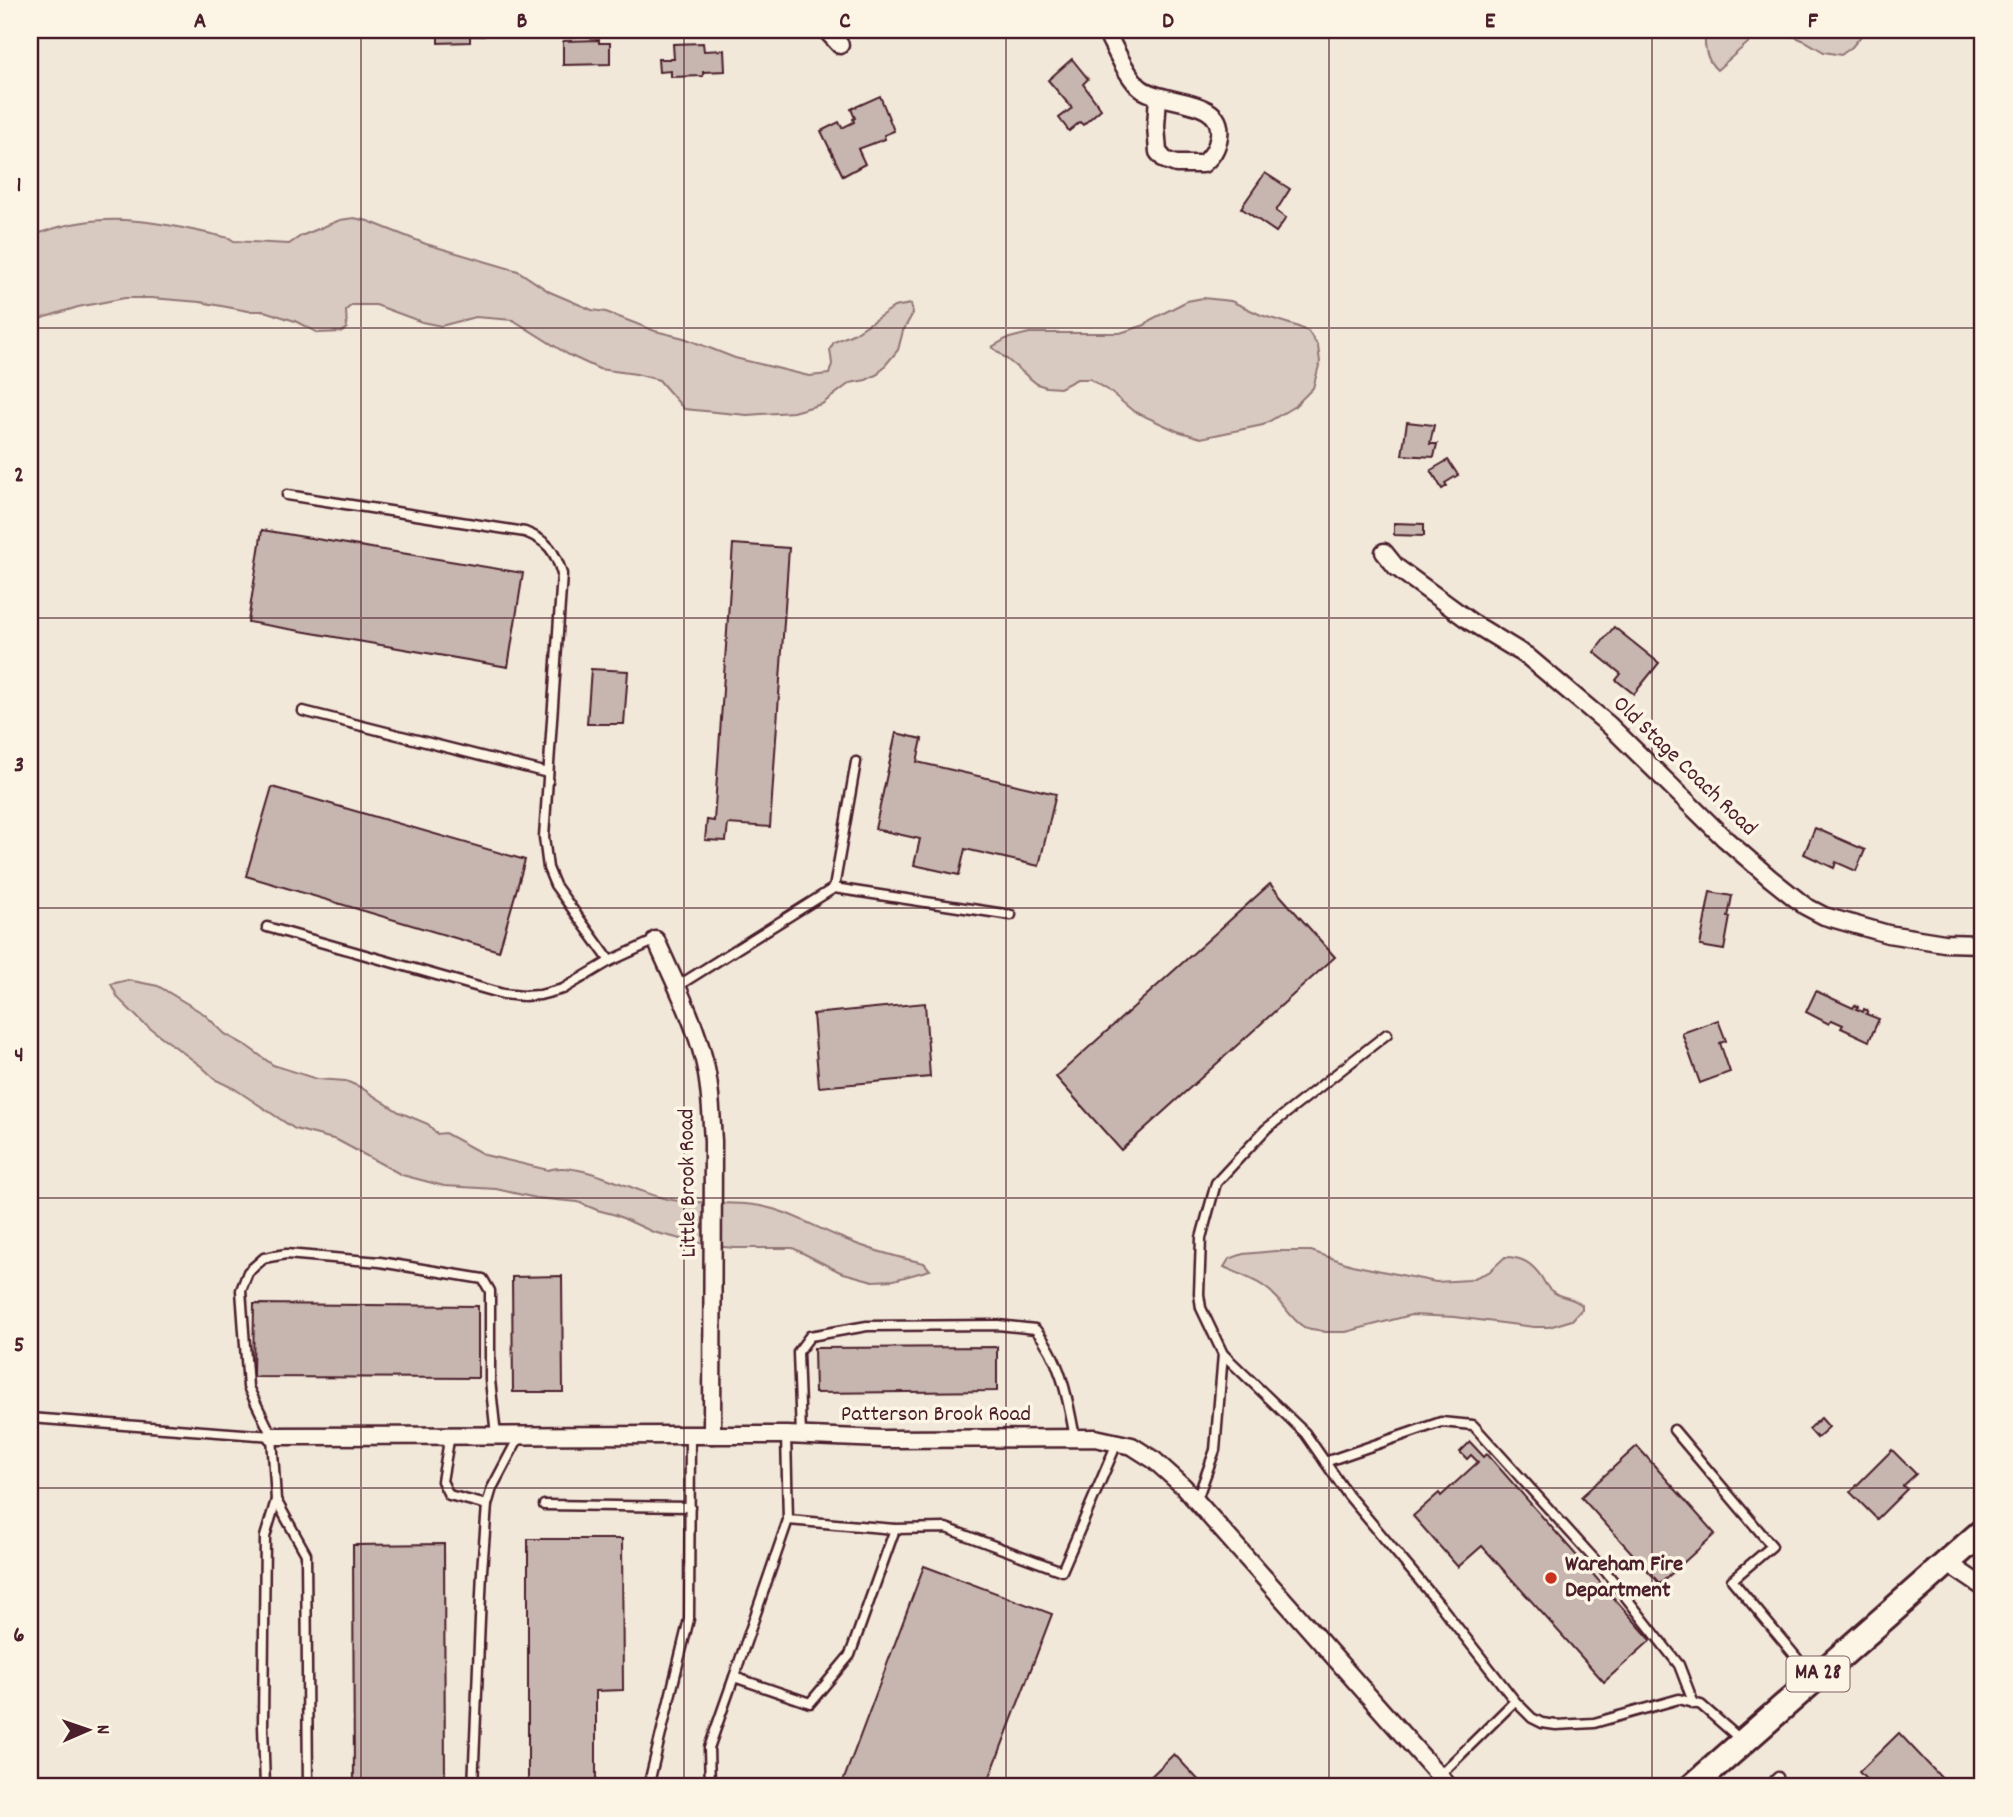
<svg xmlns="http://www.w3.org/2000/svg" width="2013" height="1817" viewBox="0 0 2013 1817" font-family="Dekko,sans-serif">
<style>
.green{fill:#d8cac0;stroke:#917476;stroke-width:2}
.building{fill:#c7b6af;stroke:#4a1f2b;stroke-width:2}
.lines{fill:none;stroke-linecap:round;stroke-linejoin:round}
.lane-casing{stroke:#4a1f2b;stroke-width:13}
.street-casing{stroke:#4a1f2b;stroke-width:21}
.primary-casing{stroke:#4a1f2b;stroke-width:30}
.lane{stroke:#fcf5e5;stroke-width:8}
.street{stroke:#fcf5e5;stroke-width:16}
.primary{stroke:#fcf5e5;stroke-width:24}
.grid{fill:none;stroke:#4a1f2b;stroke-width:2;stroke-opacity:0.55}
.poi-dot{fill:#c8321e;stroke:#fcf5e5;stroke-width:2.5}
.labels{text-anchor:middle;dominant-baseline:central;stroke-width:7;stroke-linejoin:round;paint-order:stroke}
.shield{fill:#fcf5e5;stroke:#7f5f63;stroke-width:2}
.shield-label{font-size:21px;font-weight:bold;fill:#4a1f2b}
.street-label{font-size:23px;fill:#4a1f2b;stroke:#fcf5e5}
.poi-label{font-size:23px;font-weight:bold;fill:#4a1f2b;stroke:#fcf5e5;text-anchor:start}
.neatline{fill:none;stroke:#4a1f2b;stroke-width:2.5}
.grid-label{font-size:23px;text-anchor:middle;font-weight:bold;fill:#4a1f2b}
</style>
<rect width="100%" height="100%" fill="#f1e8da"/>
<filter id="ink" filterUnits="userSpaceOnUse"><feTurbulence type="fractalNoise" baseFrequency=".0143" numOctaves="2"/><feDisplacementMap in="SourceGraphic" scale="14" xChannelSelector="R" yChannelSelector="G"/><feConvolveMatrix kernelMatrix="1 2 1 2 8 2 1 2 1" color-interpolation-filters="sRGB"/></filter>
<g filter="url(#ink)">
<!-- green -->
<g class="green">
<path d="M1705 30H1866L1852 47 1841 55 1824 52 1805 41 1793 36 1760 37 1750 41 1717 70C1705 59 1704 45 1705 30Z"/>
<path d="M354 218 368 221 426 244 518 271 550 292 592 310 606 312 655 331 684 338 735 358 809 376 829 374 832 364 830 349 834 342 855 333 894 307 911 304 913 313 903 331 898 350 878 374 866 380 850 383 822 404 793 412 747 415 684 409 659 380 636 374 599 369 569 355 513 320 475 317 441 326 422 322 376 305H352L346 310 347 328 342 332 318 333 295 321 264 311H248L200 302 151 298H125L78 307 39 319 30 324V237C101 207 157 222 229 238L234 241 289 244 301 236 340 220Z"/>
<polygon points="1203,298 1231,301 1261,315 1296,326 1308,331 1318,346 1320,362 1313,388 1295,406 1263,425 1201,438 1177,431 1133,411 1108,390 1090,379 1077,379 1060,388 1046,387 1037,384 992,347 1006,339 1029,333 1120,333 1145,325 1150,320 1187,301"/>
<path d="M128 980 158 986 204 1014 225 1034 247 1046 273 1065 317 1079 346 1081 360 1087 399 1112 428 1124 437 1134 445 1133 485 1155 548 1170C575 1160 628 1188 656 1196 694 1208 735 1198 773 1209 795 1215 815 1227 837 1236 864 1248 895 1257 924 1263L930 1270 894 1280 873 1281 840 1272 793 1248H735L713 1246 709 1243H697L653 1232 616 1215 597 1210 578 1202 536 1198 496 1189 444 1186 402 1175 337 1140 295 1129 235 1089 216 1080 201 1066 143 1023 118 998 111 984Z"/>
<path d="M1275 1251H1311L1352 1265 1436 1282 1469 1280 1489 1272 1505 1257C1522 1257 1532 1263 1542 1278 1545 1283 1547 1288 1552 1291 1562 1299 1571 1296 1582 1305V1309L1572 1320 1549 1327H1534L1455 1317 1411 1315 1346 1332H1325C1319 1329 1310 1330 1304 1327 1292 1320 1286 1308 1277 1298 1263 1282 1243 1276 1224 1267L1229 1259 1243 1254Z"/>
</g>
<!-- building -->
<g class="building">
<polygon points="314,30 344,30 343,34 314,32"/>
<polygon points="438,30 483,30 484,36 470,36 470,42 438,43"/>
<polygon points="599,40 599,43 610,43 610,64 563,65 563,41"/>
<polygon points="703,43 704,51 724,50 725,71 703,72 703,76 671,77 671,71 659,72 658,59 674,59 673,44"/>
<polygon points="1072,59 1088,79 1083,84 1101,109 1083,125 1080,122 1069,131 1059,118 1072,108 1048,80"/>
<polygon points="880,96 894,131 884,135 885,139 858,149 865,164 843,176 821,131 839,122 842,128 854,122 853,119 855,118 851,109"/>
<polygon points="1265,173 1290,189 1276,211 1286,218 1276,232 1241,208"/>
<polygon points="1407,422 1434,425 1430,444 1437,444 1434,457 1402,455"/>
<polygon points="1448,460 1458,475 1445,483 1447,486 1442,489 1431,470"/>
<polygon points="1394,523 1424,524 1424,536 1394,535"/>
<polygon points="262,530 523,573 508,667 248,622"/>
<polygon points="733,544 789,548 770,827 728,824 726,841 705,840 707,820 714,821"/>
<polygon points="1614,627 1659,663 1634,694 1616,680 1621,674 1594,652"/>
<polygon points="591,669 628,671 624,724 587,724"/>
<polygon points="896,733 922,739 917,762 1056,794 1039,866 965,849 959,875 914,865 920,839 875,829"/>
<polygon points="272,787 525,860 499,951 246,876"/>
<polygon points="1815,828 1865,850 1856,871 1836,862 1834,868 1804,854"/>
<polygon points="1270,884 1335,957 1121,1150 1056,1077"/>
<polygon points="1710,892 1732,896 1728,917 1730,917 1724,950 1700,946"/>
<polygon points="1816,991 1853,1008 1855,1005 1858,1007 1856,1009 1863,1012 1864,1009 1868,1011 1866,1014 1879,1019 1869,1041 1841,1028 1843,1025 1832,1020 1829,1024 1806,1012"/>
<polygon points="925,1003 930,1077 819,1087 813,1014"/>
<polygon points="1718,1020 1726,1041 1720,1043 1730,1072 1700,1083 1682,1033"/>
<polygon points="562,1276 563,1392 513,1392 512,1277"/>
<polygon points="254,1304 478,1306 478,1378 253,1377"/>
<polygon points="997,1347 997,1391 815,1393 814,1348"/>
<polygon points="1821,1418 1829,1427 1817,1438 1809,1429"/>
<polygon points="1470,1442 1484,1457 1487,1454 1651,1640 1604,1682 1482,1546 1458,1567 1413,1516 1439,1493 1441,1496 1478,1462 1471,1455 1467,1459 1460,1452"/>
<polygon points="1637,1446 1715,1534 1660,1584 1581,1497"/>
<polygon points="1892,1450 1916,1474 1903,1486 1907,1489 1877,1519 1850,1492"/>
<polygon points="528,1539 622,1539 623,1690 596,1691 596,1787 528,1787"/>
<polygon points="444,1544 445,1787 354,1787 353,1545"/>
<polygon points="924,1566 1052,1614 986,1787 841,1787"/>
<polygon points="1899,1733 1948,1785 1946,1787 1873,1787 1859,1772"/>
<polygon points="1174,1754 1205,1787 1140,1787"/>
</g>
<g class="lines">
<defs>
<g id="lane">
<path d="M287 495 525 532C548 541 555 551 562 574L544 837 548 868 555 885 610 961"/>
<polyline points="303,711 548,773"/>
<polyline points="834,888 856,762"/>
<polyline points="267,927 503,994 523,996 540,995 563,989 610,961 656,940"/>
<polyline points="676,987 834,888 1011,915"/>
<polyline points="1223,1354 1305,1433 1348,1495 1440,1605 1515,1701 1532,1718 1542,1723 1556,1725 1594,1723 1679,1699 1701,1705 1740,1739"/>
<polyline points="30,1418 272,1436"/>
<polyline points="1674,1430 1772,1546 1732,1580 1812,1676"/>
<polyline points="450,1435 442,1481 449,1495 487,1505"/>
<polyline points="786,1435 788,1520 895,1529 946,1528 1062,1571 1117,1443"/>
<path d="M801 1435 798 1352 810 1336 867 1326 998 1325 1035 1329C1061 1358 1068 1400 1075 1438"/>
<polyline points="1325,1462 1441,1422 1473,1425 1606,1572 1679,1665 1694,1704"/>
<polyline points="1196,1502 1215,1450 1223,1354 1201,1308 1199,1294 1201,1238 1216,1183 1266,1129 1387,1034"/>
<polyline points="544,1505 690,1507"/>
<polyline points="788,1520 734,1677 810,1703 850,1655 895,1529"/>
<polyline points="1439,1776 1515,1701"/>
<polyline points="265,1787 263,1725 265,1537 276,1500"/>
<polyline points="308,1787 306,1554 276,1500 272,1436 248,1387 241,1290 248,1272 264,1258 286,1254 380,1262 483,1279 490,1291 490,1380 496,1435"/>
<polyline points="473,1787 482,1571 487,1505 492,1488 520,1435"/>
<polyline points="648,1787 689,1619 690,1435"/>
<polyline points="710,1787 709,1748 734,1677"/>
<polyline points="1767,1787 1778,1777"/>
</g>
<g id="street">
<polyline points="826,30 840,45"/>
<path d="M1105 30C1115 48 1124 71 1138 86 1157 106 1225 95 1219 136 1217 149 1212 156 1203 164H1176L1165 160 1158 152 1156 126 1158 96"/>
<polyline points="1384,552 1396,567 1471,622 1527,656 1578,699 1609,725 1724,838 1770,878 1805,906 1824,916 1888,934 1944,943 1983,944"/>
<path d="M656 940C673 979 694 1019 704 1060 711 1087 711 1114 713 1141L712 1435"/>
<polyline points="272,1436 690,1435 786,1435 883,1439 1095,1438 1132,1446 1154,1460 1183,1486 1449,1787"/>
<polyline points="1946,1562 1983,1587"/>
</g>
<polyline id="primary" points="1692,1787 1983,1531"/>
</defs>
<!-- lane casing -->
<use href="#lane" class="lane-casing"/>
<!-- street casing -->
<use href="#street" class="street-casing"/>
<!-- primary casing -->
<use href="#primary" class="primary-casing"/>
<!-- lane -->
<use href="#lane" class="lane"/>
<!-- street -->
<use href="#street" class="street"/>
<!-- primary -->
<use href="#primary" class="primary"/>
</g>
</g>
<!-- grid -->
<path class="grid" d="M361 30V1787M684 30V1787M1006 30V1787M1329 30V1787M1652 30V1787M30 328H1983M30 618H1983M30 908H1983M30 1198H1983M30 1488H1983"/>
<!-- markers -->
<circle class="poi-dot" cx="1551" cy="1578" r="7"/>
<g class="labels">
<!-- shield labels -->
<rect class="shield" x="1786.5" y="1656.5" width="63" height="35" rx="5"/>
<g class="shield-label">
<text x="1818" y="1674">MA 28</text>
</g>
<!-- street labels -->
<g class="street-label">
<text transform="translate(1684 767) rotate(44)">Old Stage Coach Road</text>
<text transform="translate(689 1183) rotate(-91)">Little Brook Road</text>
<text x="936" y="1415">Patterson Brook Road</text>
</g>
<!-- poi labels -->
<g class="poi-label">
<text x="1565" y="1565">Wareham Fire<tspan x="1565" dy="26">Department</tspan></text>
</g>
</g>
<!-- margin -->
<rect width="2013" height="1817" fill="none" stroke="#fcf5e5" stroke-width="77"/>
<!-- north arrow -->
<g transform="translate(88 1730) rotate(88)" stroke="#fcf5e5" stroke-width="5" paint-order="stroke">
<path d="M0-5L12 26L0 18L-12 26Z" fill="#4a1f2b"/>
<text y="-10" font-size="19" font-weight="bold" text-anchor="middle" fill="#4a1f2b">N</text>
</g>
<rect x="38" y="38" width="1936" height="1740" class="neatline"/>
<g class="grid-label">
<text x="200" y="27">A</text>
<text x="522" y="27">B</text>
<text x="845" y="27">C</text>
<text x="1168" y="27">D</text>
<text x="1490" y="27">E</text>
<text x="1813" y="27">F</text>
<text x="19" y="191">1</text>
<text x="19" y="481">2</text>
<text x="19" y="771">3</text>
<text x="19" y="1061">4</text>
<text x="19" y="1351">5</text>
<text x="19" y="1641">6</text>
</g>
</svg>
